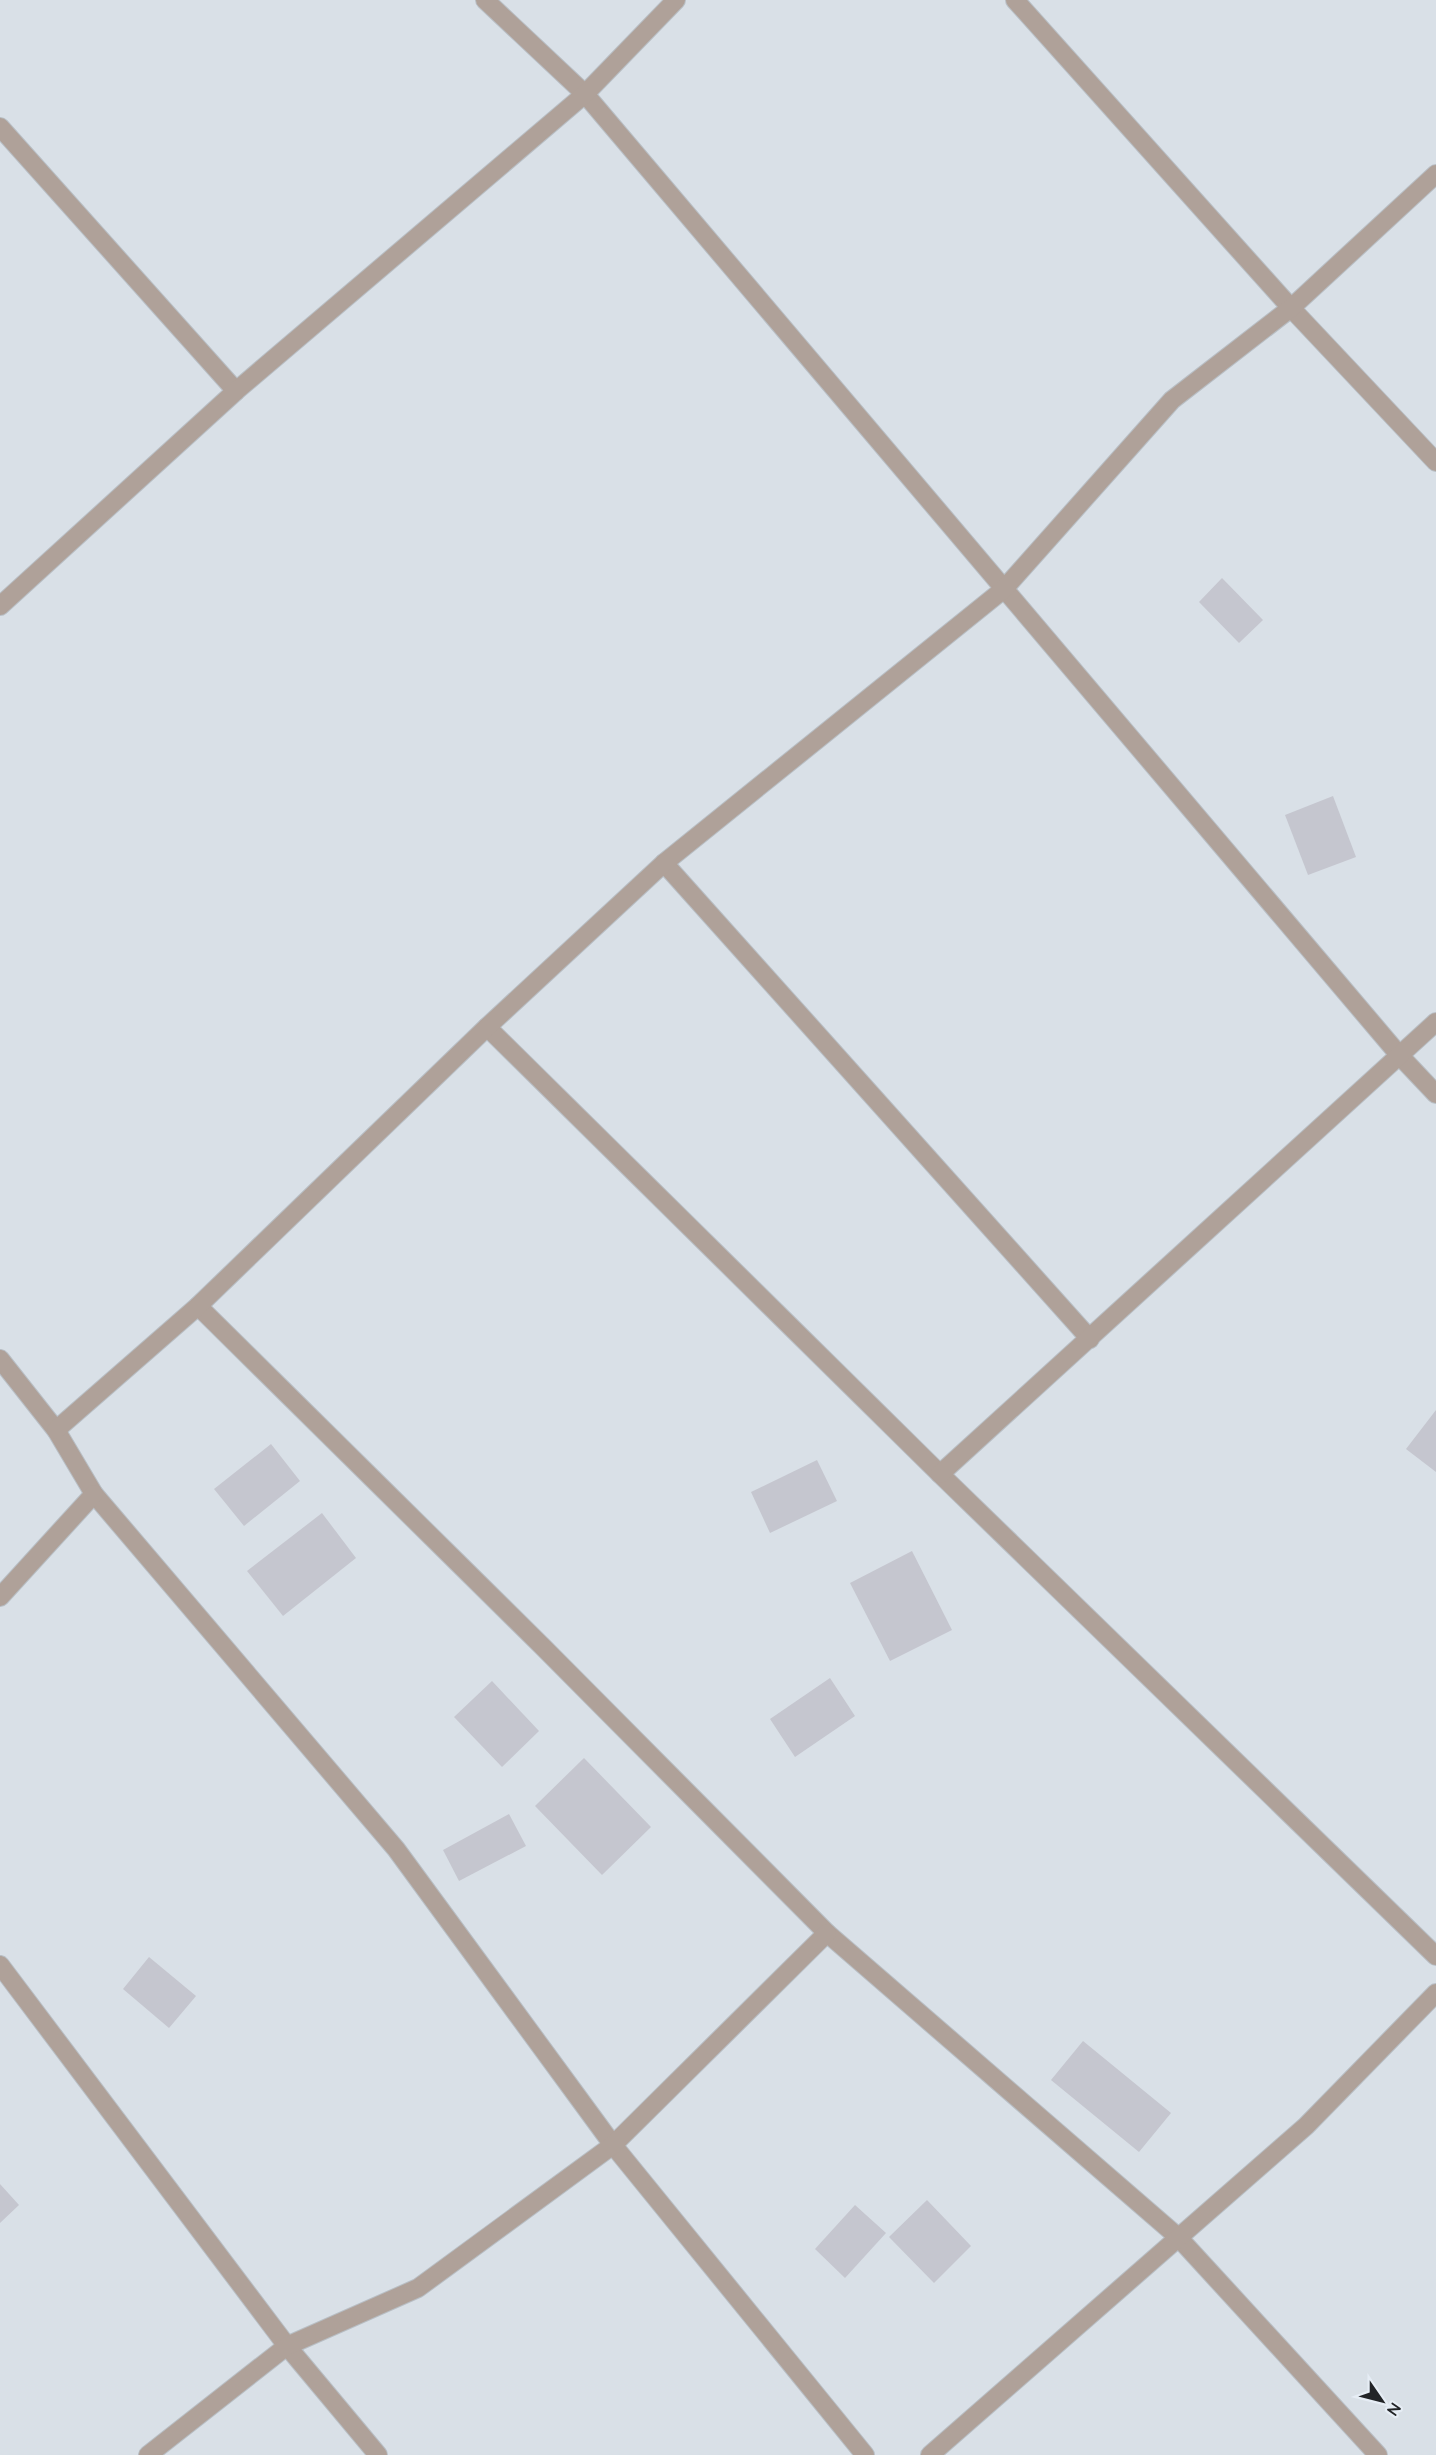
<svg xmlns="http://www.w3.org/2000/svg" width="1436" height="2455" viewBox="0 0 1436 2455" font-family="Quicksand,sans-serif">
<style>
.building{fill:#c5c6cf}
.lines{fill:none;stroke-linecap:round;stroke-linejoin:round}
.street-casing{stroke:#b8bec4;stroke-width:20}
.street{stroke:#afa199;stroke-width:18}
</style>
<rect width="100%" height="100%" fill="#d9e0e7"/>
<!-- building -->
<g class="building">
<polygon points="1222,578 1263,620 1239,643 1199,602"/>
<polygon points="1333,796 1356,857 1308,875 1285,815"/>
<polygon points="1436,1410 1436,1472 1406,1449"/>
<polygon points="271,1444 300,1481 244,1526 214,1489"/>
<polygon points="817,1460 837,1501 770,1533 751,1492"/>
<polygon points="322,1513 356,1558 283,1616 247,1571"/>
<polygon points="912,1551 952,1630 890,1661 850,1583"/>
<polygon points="830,1678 855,1716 795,1757 770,1719"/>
<polygon points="492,1681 539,1731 502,1767 454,1717"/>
<polygon points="584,1758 651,1827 602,1875 535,1806"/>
<polygon points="509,1814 526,1846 459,1881 443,1850"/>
<polygon points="149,1957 196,1996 169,2028 123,1989"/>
<polygon points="1083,2041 1171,2113 1139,2152 1051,2080"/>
<polygon points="0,2184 19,2205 0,2223"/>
<polygon points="927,2200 971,2246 934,2283 889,2237"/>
<polygon points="855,2205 886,2233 845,2278 815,2249"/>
</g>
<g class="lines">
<defs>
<g id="street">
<polyline points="485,0 585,94 1400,1056 1436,1094"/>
<polyline points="1015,0 1291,308 1436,462"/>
<polyline points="0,127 236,391"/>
<polyline points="0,606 236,391 585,94 676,0"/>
<polyline points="664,863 1090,1339"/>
<polyline points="487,1027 940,1474 1436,1956"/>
<polyline points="198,1306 543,1647 827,1933 1178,2237 1378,2455"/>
<polyline points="0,1359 56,1430 94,1494 396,1849 613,2145 865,2455"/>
<polyline points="56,1430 198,1306 487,1027 664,863 1004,589 1172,400 1291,308 1436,174"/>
<polyline points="940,1474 1436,1022"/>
<polyline points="0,1597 94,1494"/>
<polyline points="0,1965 287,2346 378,2455"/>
<polyline points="148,2455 287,2346 418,2288 613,2145 827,1933"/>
<polyline points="930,2455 1306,2126 1436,1993"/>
</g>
</defs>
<!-- street casing -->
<use href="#street" class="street-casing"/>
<!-- street -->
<use href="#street" class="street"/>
</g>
<!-- north arrow -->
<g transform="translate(1382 2401) rotate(125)" stroke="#e6edf5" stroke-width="4.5" paint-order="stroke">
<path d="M0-4.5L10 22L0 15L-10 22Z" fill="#222427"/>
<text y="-9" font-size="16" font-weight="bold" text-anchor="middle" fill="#222427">N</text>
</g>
</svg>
